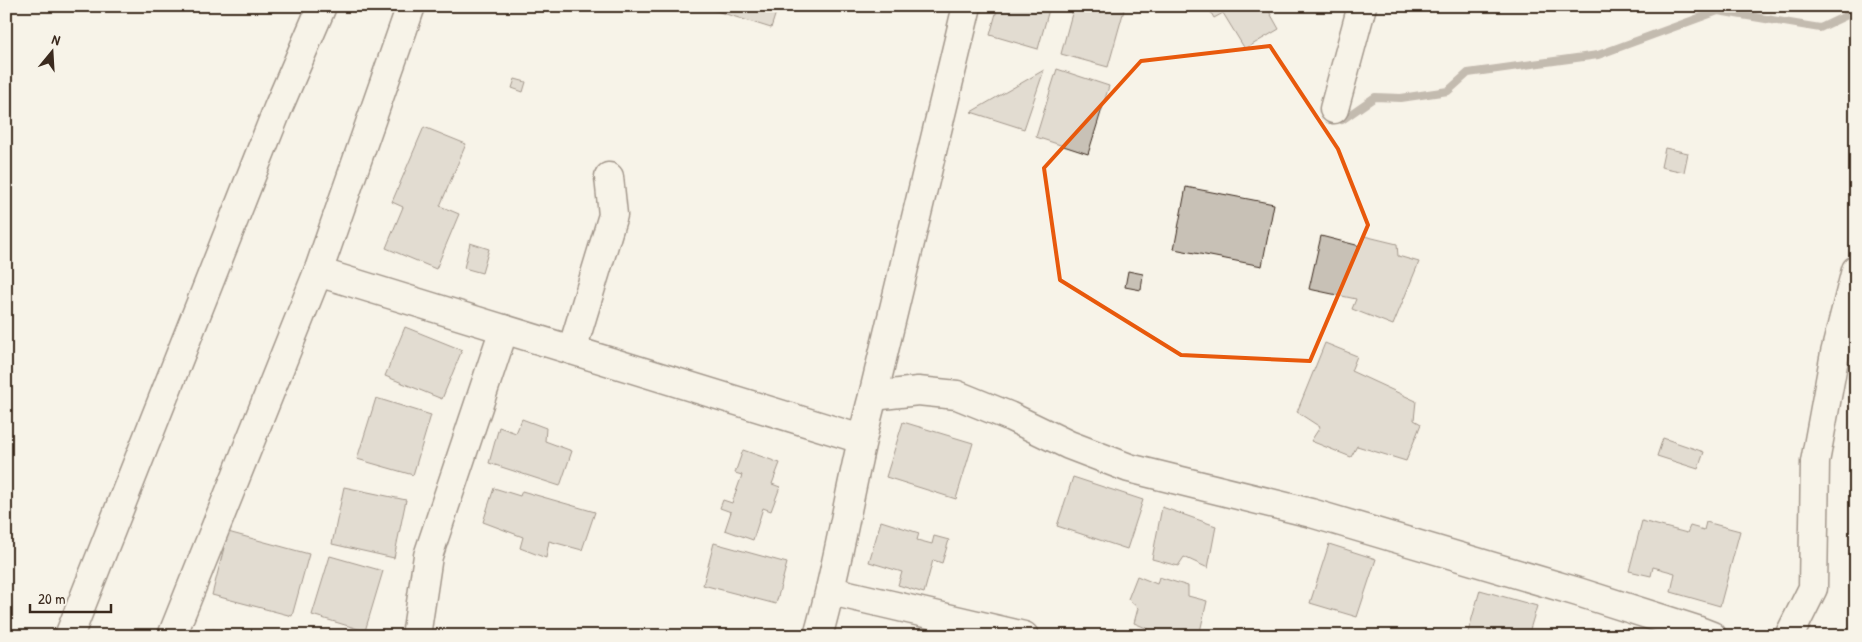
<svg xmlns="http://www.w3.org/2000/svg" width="1862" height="642" viewBox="0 0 1862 642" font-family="'Patrick Hand',sans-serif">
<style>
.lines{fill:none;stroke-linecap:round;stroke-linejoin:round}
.stream{stroke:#84786c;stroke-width:8}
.building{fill:#c8c1b6;stroke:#3b2a1e}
.minor-casing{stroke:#3b2a1e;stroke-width:31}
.minor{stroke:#f7f3e8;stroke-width:28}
.marked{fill:none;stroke:#e8590c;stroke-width:4;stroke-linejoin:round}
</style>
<rect width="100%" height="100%" fill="#f7f3e8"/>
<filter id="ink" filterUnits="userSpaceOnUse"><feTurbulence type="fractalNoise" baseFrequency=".02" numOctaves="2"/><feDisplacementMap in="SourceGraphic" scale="10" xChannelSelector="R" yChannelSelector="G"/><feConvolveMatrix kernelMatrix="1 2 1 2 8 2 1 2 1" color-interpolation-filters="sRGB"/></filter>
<g filter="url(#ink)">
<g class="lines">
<!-- stream -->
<polyline class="stream" points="1342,120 1375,97 1401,98 1448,91 1468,73 1598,55 1718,11 1820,28 1856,11"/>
</g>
<!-- building -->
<g class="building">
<polygon points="711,6 778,6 771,28 710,9"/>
<polygon points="998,6 1050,6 1038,49 990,35"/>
<polygon points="1074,6 1111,6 1124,10 1108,67 1061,54"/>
<polygon points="1207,6 1266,6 1279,29 1245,49 1223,13 1214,18"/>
<polygon points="1057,69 1109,86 1088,154 1036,137"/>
<polygon points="1044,70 1024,129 971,112"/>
<polygon points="515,79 526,82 523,92 512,88"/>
<polygon points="424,127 466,144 440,206 459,214 436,269 386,248 403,207 392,202"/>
<polygon points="1665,148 1688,153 1684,172 1661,167"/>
<polygon points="1186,187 1274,204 1262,266 1174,249"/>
<polygon points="1321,236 1360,246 1364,236 1397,244 1398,256 1419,262 1393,325 1352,309 1356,299 1309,289"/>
<polygon points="470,243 489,249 482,273 464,268"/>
<polygon points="1128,271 1143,274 1141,290 1125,287"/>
<polygon points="405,327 462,350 442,399 385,376"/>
<polygon points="1325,343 1357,356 1351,371 1416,401 1414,420 1421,424 1406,461 1357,446 1351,457 1311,441 1320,427 1297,412"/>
<polygon points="376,398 431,415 413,475 357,459"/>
<polygon points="522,419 546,428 545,441 572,451 560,486 489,463 499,427 516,433"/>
<polygon points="903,422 973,443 956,499 886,477"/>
<polygon points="1663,438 1704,452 1698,469 1657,456"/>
<polygon points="743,450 780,463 772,484 780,487 771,511 763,508 753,540 725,530 731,512 720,508 723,500 732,503 742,475 735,473"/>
<polygon points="1073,477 1143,500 1127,549 1057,526"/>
<polygon points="344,487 406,500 394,558 332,544"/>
<polygon points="494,488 520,496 522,491 595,512 582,550 549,541 546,558 520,548 523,537 483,522"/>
<polygon points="1162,507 1216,526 1208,568 1184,557 1178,566 1152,559"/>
<polygon points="881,521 919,533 917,540 932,544 934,536 949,540 942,563 933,560 924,593 898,585 902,572 869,562"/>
<polygon points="1642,521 1687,533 1690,526 1704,530 1706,522 1740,531 1720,606 1671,592 1675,573 1653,567 1651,576 1629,571"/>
<polygon points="228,532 309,554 292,616 212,595"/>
<polygon points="714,543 787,563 776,604 703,585"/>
<polygon points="1329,544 1376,559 1357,617 1310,603"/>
<polygon points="330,556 383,571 365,631 312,615"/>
<polygon points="1137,576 1157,584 1159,577 1188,586 1188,596 1207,601 1199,636 1165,636 1134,623 1138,608 1128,599"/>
<polygon points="1480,590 1537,606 1528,636 1467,636"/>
<polygon points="213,629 238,636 211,636"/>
</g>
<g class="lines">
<defs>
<g id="minor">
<polyline points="1334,109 1362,6"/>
<polyline points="318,272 411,6"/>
<polyline points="572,350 613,215 609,177"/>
<polyline points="873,396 918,391 957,395 1009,416 1069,445 1129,468 1311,513 1578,592 1694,629 1712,636"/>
<polyline points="831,591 1024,636"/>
<polyline points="69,636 278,108 322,6"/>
<polyline points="172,636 318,272 861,439"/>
<polyline points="416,636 428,556 504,329"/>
<path d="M818 636C841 557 851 475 873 396L967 6"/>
<polyline points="1789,636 1813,588 1815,462 1835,353 1856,270"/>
</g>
</defs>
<!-- minor casing -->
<use href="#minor" class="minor-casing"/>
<!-- minor -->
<use href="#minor" class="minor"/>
</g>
</g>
<!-- marked area -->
<path d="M0 0H1862V642H0ZM1270 46 1338 149 1368 225 1310 361 1181 355 1060 280 1044 168 1141 61Z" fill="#f7f3e8" fill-opacity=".55" fill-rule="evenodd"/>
<path class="marked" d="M1270 46 1338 149 1368 225 1310 361 1181 355 1060 280 1044 168 1141 61Z"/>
<!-- margin -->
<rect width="1862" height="642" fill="none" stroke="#f7f3e8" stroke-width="25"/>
<rect x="12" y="12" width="1837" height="617" fill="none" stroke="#3b2a1e" stroke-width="2" filter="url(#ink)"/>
<!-- north arrow -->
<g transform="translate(52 52) rotate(18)" stroke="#f7f3e8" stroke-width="4" paint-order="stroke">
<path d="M0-4L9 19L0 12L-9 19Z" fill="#3b2a1e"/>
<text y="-8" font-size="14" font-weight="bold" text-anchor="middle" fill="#3b2a1e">N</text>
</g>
<!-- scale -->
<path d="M30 604v8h81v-8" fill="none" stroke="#3b2a1e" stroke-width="2.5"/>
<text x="38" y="604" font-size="15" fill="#3b2a1e" stroke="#f7f3e8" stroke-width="4" paint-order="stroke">20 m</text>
</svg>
